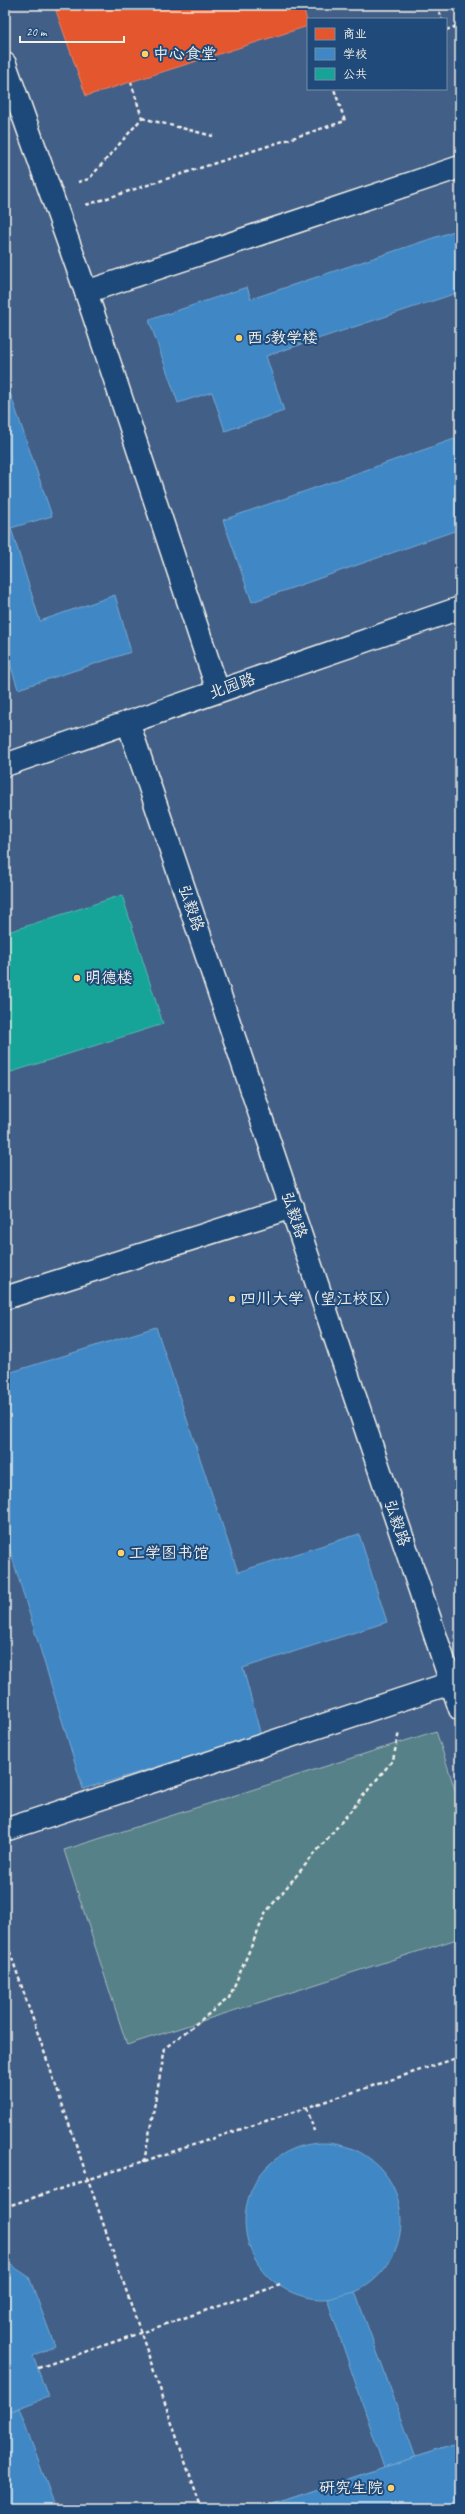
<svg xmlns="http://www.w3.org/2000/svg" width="465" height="2514" viewBox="0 0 465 2514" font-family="Caveat,'LXGW WenKai TC',sans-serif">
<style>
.built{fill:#435e88;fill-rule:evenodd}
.green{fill:#568189;stroke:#a5b9b8}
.shops{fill:#e4572e;stroke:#e98566}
.schools{fill:#3f88c5;stroke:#75a8d0}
.public{fill:#17a398;stroke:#59bab0}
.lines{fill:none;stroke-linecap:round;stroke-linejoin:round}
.minor-casing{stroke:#f4f1e8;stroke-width:25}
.path{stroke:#f4f1e8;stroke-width:2.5;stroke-dasharray:4 3;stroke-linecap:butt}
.minor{stroke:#1f4a7a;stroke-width:22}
.poi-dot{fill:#ffd166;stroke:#1f4a7a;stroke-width:1.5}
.labels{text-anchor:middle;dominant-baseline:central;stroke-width:4;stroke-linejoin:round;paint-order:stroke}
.poi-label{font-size:16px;fill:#f4f1e8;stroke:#1f4a7a;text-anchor:start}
.street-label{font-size:16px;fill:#f4f1e8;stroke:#1f4a7a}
</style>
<rect width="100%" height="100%" fill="#2e527f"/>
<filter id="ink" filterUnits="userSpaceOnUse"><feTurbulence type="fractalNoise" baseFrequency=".025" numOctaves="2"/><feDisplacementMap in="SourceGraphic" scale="8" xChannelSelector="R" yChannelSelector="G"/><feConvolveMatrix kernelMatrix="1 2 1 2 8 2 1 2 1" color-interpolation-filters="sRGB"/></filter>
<g filter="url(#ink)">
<!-- built -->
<path class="built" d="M5 5H460V2509H5ZM308 19H446V89H308Z"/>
<!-- green -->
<polygon class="green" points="436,1731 460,1805 460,1938 127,2045 64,1850"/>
<!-- shops -->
<polygon class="shops" points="54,5 303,5 308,26 86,96"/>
<!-- schools -->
<g class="schools">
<polygon points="460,229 460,292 266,356 284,411 225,431 212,392 178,403 149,320 247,287 251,299"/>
<polygon points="5,378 52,516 11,528 40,621 115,595 131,652 18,689 5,648"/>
<polygon points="460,437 460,529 252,602 223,520"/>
<polygon points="156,1327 238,1572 359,1534 387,1622 243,1668 261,1736 83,1789 5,1534 5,1374"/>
<circle cx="323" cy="2221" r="78"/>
<polygon points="5,2261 29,2277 55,2346 33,2356 48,2397 5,2413"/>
<polygon points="355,2292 416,2458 384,2467 327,2299"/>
<polygon points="19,2408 56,2509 6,2509 5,2413"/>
<polygon points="460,2443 460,2509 259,2509 384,2467"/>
<polygon points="460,2443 460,2509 259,2509 384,2467"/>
</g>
<!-- public -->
<polygon class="public" points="122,895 163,1024 5,1074 5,933"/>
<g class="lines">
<defs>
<g id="minor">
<polyline points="5,64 86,292 218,691"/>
<polyline points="86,292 460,167"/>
<polyline points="128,722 460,1709"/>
<polyline points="5,765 460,608"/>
<polyline points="5,1298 292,1207"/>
<polyline points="5,1830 460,1680"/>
</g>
</defs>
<!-- minor casing -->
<use href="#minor" class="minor-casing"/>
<!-- path -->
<g class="path">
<polyline points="437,5 442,19"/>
<polyline points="305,10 322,5"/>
<polyline points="446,30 460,25"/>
<polyline points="142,118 213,136"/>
<polyline points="78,182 89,179 142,118 131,82"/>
<polyline points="86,205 345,121 334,89"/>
<polyline points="5,1938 200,2505"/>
<polyline points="307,2108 314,2131"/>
<polyline points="144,2162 165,2048 229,1998 266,1912 393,1760 399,1732"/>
<polyline points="5,2207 460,2057"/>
<polyline points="38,2368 280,2285"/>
</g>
<!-- minor -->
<use href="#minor" class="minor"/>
</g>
</g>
<!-- markers -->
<g class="poi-dot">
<circle cx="145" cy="54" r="4"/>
<circle cx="239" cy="338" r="4"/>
<circle cx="77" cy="978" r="4"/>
<circle cx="232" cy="1299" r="4"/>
<circle cx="121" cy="1553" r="4"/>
<circle cx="391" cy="2488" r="4"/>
</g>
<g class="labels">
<!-- poi labels -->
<g class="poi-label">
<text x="153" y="54">中心食堂</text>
<text x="247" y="338">西5教学楼</text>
<text x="85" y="978">明德楼</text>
<text x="240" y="1299">四川大学（望江校区）</text>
<text x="129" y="1553">工学图书馆</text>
<text x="383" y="2488" text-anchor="end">研究生院</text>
</g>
<!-- street labels -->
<g class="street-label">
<text transform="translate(232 686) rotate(-19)">北园路</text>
<text transform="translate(191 908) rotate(71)">弘毅路</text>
<text transform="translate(294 1215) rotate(71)">弘毅路</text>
<text transform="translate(397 1523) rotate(71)">弘毅路</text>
</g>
</g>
<!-- margin -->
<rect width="465" height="2514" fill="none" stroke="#1f4a7a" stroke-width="20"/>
<rect x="10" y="10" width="445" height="2494" fill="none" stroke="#f4f1e8" stroke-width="1.5" filter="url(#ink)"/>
<!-- legend -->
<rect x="307" y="18" width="140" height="72" fill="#1f4a7a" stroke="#748da6"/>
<rect x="315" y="28" width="20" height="12" fill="#e4572e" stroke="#748da6"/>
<text x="343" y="38" font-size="12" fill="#f4f1e8">商业</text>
<rect x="315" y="48" width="20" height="12" fill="#3f88c5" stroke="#748da6"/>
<text x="343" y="58" font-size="12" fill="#f4f1e8">学校</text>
<rect x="315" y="68" width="20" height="12" fill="#17a398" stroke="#748da6"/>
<text x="343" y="78" font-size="12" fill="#f4f1e8">公共</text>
<!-- scale -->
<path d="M20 36v6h104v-6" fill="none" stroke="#f4f1e8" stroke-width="2"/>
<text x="26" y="36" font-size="12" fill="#f4f1e8" stroke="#1f4a7a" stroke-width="3" paint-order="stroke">20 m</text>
</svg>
